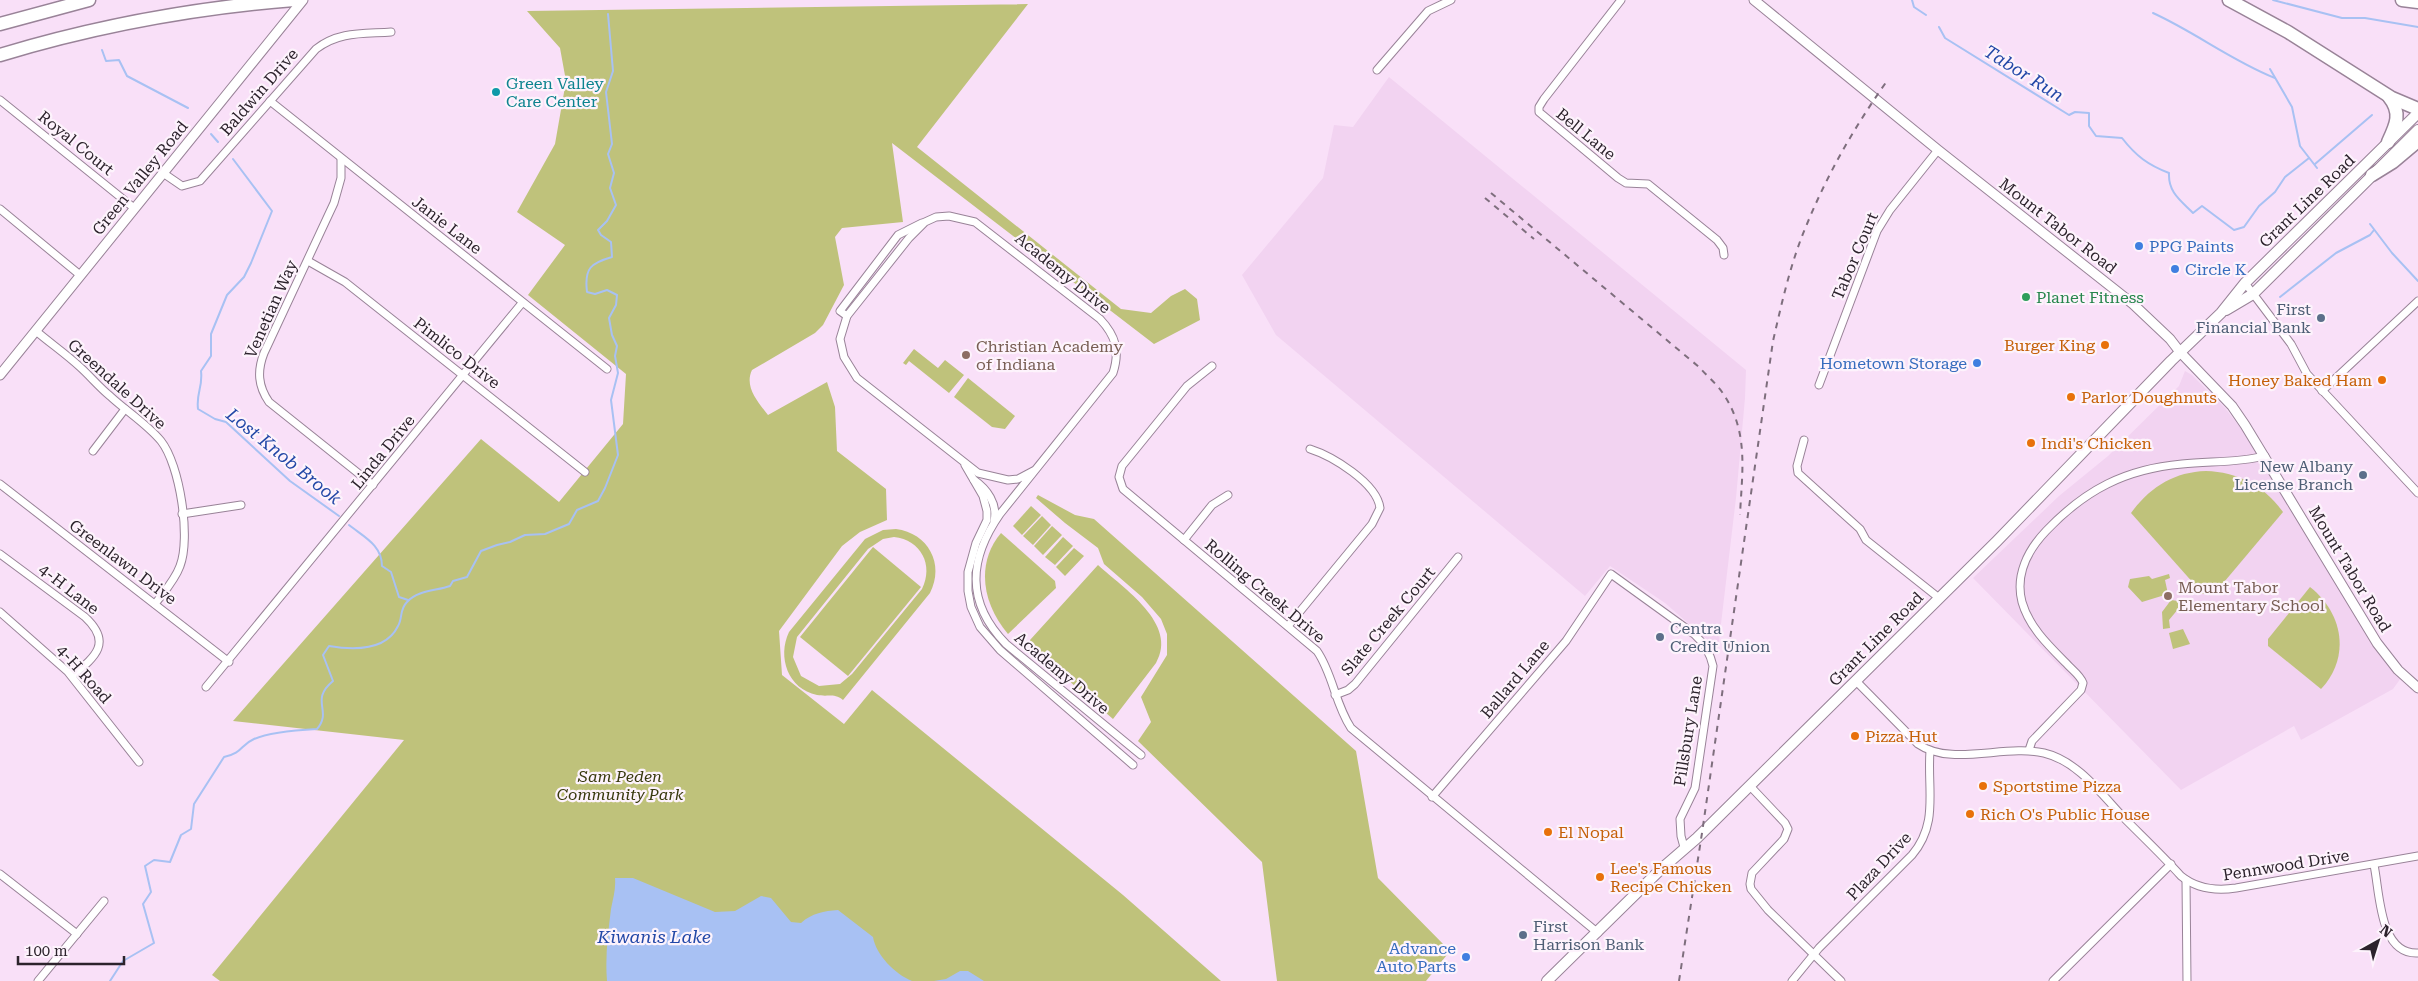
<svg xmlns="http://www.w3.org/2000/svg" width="2418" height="981" viewBox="0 0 2418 981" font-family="'Roboto Serif',serif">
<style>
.built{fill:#f2d3f1}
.green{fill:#bfc27b;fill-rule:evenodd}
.water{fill:#a8c1f3}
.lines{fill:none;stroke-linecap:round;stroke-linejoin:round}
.stream{stroke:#a8c1f3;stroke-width:2}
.minor-casing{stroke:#998398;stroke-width:9}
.tertiary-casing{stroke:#998398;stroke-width:11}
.secondary-casing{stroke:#998398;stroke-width:12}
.motorway-casing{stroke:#998398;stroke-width:15}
.minor{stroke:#fff;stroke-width:7}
.tertiary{stroke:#fff;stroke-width:9}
.secondary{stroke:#fff;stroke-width:10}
.motorway{stroke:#fff;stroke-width:12}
.rail{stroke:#7e6e7d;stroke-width:2;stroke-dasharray:6 6;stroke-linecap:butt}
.culture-dot{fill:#0f9aa8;stroke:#fdf3fc;stroke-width:2}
.shop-dot{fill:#3f7fe0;stroke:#fdf3fc;stroke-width:2}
.leisure-dot{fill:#2e9e5b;stroke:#fdf3fc;stroke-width:2}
.service-dot{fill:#5c6f8a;stroke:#fdf3fc;stroke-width:2}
.food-dot{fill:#e8710a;stroke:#fdf3fc;stroke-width:2}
.education-dot{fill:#8d6e63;stroke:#fdf3fc;stroke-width:2}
.labels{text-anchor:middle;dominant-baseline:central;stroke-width:4.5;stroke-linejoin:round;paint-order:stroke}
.culture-label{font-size:16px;fill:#0d838f;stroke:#fdf3fc;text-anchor:start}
.street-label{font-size:16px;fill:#2c232c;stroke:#fdf3fc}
.shop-label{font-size:16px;fill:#366cbe;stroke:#fdf3fc;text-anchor:start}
.leisure-label{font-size:16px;fill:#27864d;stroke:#fdf3fc;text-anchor:start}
.service-label{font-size:16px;fill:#4e5e75;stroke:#fdf3fc;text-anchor:end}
.food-label{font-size:16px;fill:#c56008;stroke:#fdf3fc;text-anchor:start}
.education-label{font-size:16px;fill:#785e54;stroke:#fdf3fc;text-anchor:start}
.park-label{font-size:16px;font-style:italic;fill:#38390d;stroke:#fdf3fc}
.water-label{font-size:18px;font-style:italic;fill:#2348a7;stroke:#fdf3fc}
</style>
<rect width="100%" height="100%" fill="#f9e0f8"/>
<!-- built -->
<g class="built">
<polygon points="1389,77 1746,370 1745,398 1736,498 1718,649 1665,603 1610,566 1585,596 1276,335 1242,275 1323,178 1334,125 1353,127"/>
<polygon points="2185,371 2192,375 2225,408 2250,440 2374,646 2401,678 2393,689 2301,740 2294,726 2181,790 1973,578 2059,496 2108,456 2179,386"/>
</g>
<!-- green -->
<g class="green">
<path d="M1028 4 917 147 1121 309 1151 313 1171 296 1185 289 1197 299 1200 320 1154 344 892 143 903 222 842 228 835 237 844 285 823 325 815 333 752 370C744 387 758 402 768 415L827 382 835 407 837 451 886 489 887 520 860 532 842 546 779 631 782 675 844 724 872 690 1123 895 1221 981H220L212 975 404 740 233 721 481 439 559 502 623 424 626 374 528 295 565 245 517 212 555 144 566 81 560 48 527 11Z"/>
<polygon points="914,349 938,368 945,360 964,375 949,393 909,361 906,365 903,363"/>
<polygon points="968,378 1015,416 1005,429 992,427 954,397"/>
<path d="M2206 471C2238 472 2264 486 2283 512L2214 594H2203L2131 513C2150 487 2174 472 2206 471Z"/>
<polygon points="1038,495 1075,515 1094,519 1356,751 1378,878 1450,951 1426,981 1277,981 1262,862 1138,741 1151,722 1141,697 1167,655 1167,634 1161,619 1142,597 1104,564 1098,548 1065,523 1036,498"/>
<polygon points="1031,506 1041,515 1022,535 1013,526"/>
<polygon points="1042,516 1051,525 1033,545 1023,536"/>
<polygon points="1052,526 1062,535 1043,555 1034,546"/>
<path d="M896 529C928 533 945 564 930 593L843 700C834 693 828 697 817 695 788 689 777 657 789 632L865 539 883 530ZM894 537C921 540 934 565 922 589L852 674 840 684 819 686 801 676 793 657 797 637 868 549 883 539Z"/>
<path d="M1001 533 1055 581 1056 588 1008 634C983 605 975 564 1001 533Z"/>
<polygon points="1063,537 1073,546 1055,565 1045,557"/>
<polygon points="873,547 921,587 848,676 800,637"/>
<polygon points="1074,548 1084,556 1065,576 1056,567"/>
<path d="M1098 565C1123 588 1179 624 1156 663L1113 719 1030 647V640Z"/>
<polygon points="2169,574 2170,578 2165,580 2168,594 2142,602 2128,587 2130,579 2149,576 2152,579"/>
<path d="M2310 587C2343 613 2351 657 2321 689L2268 646V639Z"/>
<polygon points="2171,600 2178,601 2179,608 2169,620 2170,628 2163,629 2162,612"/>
<polygon points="2183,629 2190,644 2173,649 2169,633"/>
</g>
<!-- water -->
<g class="water">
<path d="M615 878H633L715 912 735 911 761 896 771 898 791 922 801 923C812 913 824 911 838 910L873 937C876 955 895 974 912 981H607C605 957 608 933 611 909 613 898 616 889 615 878Z"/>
<polygon points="960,971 968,971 984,981 934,981 946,979"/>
</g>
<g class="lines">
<!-- stream -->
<g class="stream">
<polyline points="1912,0 1914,7 1926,15"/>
<polyline points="2273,0 2342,18 2365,18 2418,27"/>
<path d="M2153 13C2195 32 2232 61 2275 78"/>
<path d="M1939 27 1945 38 2069 115 2075 112 2089 113V126L2096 136 2122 138C2136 156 2148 165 2169 173 2168 192 2180 200 2193 213L2202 206 2234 230 2244 227 2259 206 2275 192 2285 177 2309 158"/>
<polyline points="102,50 106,61 119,60 127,76 188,108"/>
<polyline points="2270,69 2292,107 2300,146 2317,168"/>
<polyline points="211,134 218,142"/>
<path d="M233 159 272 211 251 263 244 277 227 295 211 334V356L201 371C203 388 196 392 198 409L215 419 226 422 290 481 339 516"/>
<polyline points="2315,164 2372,115"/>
<polyline points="2370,224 2392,253 2418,281"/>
<polyline points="2280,297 2336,253 2370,235 2374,230"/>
<path d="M349 525C364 537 382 545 382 566L391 572 399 597 408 600"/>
<path d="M110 981 123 961 154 943 143 904 151 892 145 866 154 860 170 862 181 835 191 829 194 804 224 757C243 753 240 745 254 739 270 732 299 730 317 729 333 710 309 701 333 681L323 655 329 646C353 650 386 651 398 626 403 618 399 610 407 602 418 590 436 591 450 586L453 581 467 577 481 551 497 545 510 542 525 535 545 534 569 524 577 510 598 501 605 488 618 455 611 400 618 373 615 356 617 346 612 335 609 318 616 305 617 295 607 290 595 294 587 292C584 268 591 263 612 257L611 242 601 235 598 230 607 221 616 205 610 188 614 173 608 154 612 144 606 92 613 71 608 14"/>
</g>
<defs>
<g id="minor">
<polyline points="1621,0 1544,99 1539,107 1539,112 1618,178 1626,183 1648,184 1717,240 1723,248 1724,255"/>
<polyline points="1377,70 1428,11 1451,0"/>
<polyline points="0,100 134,208"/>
<polyline points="270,101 607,369"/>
<path d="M341 159V178L334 203 264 353C257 371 258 386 269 402L373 485"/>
<path d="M163 173 182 186 200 181 316 49C339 31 364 34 391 32"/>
<polyline points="0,209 80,275"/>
<polyline points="308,261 345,282 585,472"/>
<polyline points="2245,283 2291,344 2307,374 2418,493"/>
<polyline points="847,316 840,311 898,235 922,223"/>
<path d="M36 331C50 343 66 354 80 367 90 376 99 387 110 396 126 411 147 424 161 441 180 465 191 538 180 566 175 580 164 592 155 604"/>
<path d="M1212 366 1187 386 1122 466 1119 477 1123 489 1317 651C1333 674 1335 704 1351 728L1598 933"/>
<polyline points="1819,385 1877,231 1890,210 1938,150"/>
<polyline points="2322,391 2418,301"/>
<polyline points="1804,440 1797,466 1798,473 1860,529 1866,540 1939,598"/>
<polyline points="93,451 125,409"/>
<polyline points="965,465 983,496 987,511 987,520 976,543 968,572 968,591 971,607 980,627 1000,650 1133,765"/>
<path d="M1035 470 1018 479 1008 480 978 473 857 378 844 357 840 339 847 316 909 238 925 222 936 217 949 216 975 222 1100 319C1116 336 1120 351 1113 373L1000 514C968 560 966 603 1006 644L1141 755"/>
<path d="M974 480C987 489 998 504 994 521"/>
<polyline points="0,484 229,662"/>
<polyline points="182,514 241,505"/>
<polyline points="1184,540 1212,505 1228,495"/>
<path d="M0 554 85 617C113 643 95 657 72 676"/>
<polyline points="0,612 68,672 139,762"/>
<path d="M1288 626 1372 524 1380 508C1377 483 1332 456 1310 449"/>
<path d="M1856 681 1918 744C1951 767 2005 744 2044 753 2078 761 2102 795 2125 819 2144 838 2163 856 2181 876 2197 889 2216 891 2236 888L2418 856"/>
<polyline points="206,687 522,303"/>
<polyline points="1335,695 1348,690 1355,684 1458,557"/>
<path d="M2029 750 2032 741 2081 690 2083 683C2080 675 2072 670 2066 663 2049 646 2029 627 2022 602 2015 575 2028 550 2046 531 2085 490 2125 469 2182 464 2210 461 2237 463 2265 456"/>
<polyline points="1750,786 1785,823 1788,829 1784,839 1752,873 1750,884 1751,889 1768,910 1841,981"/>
<path d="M1432 797 1566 641 1611 574 1694 634C1704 643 1710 652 1713 666L1695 788 1680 819 1681 836 1684 847"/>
<path d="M2374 865C2380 893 2379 955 2418 953"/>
<polyline points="0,874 77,934"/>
<polyline points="2186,880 2187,981"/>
<polyline points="38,981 104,901"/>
<path d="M1792 981 1819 948 1912 855C1939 823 1927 790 1930 751"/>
<polyline points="2053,981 2171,864"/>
</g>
<g id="tertiary">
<polyline points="1754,0 1938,150 2133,304 2170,339 2180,352 2232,406 2245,425 2377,643 2398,670 2418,688"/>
<polyline points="0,375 303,0"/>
</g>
<g id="secondary">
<polyline points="2226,310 2253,294 2418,130"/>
<polyline points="1547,981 1660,870 1697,838 1997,541 2171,361 2221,313 2245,283 2418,113"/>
</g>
<g id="motorway">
<polyline points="2229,0 2288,32 2392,98 2418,109"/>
<polyline points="2402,0 2418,2"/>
<polyline points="0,24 89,0"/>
<path d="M0 55C96 26 193 8 294 0"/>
<path d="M2388 142C2396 125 2402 113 2389 97"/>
<polyline points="2372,175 2393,162 2418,141"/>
</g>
</defs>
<!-- minor casing -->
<use href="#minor" class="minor-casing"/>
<!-- tertiary casing -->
<use href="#tertiary" class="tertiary-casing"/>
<!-- secondary casing -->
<use href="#secondary" class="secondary-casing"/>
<!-- motorway casing -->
<use href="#motorway" class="motorway-casing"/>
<!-- minor -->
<use href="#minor" class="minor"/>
<!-- tertiary -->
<use href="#tertiary" class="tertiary"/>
<!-- secondary -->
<use href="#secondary" class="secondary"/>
<!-- motorway -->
<use href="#motorway" class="motorway"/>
<!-- rail -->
<g class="rail">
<path d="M1491 193 1699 367C1707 376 1718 385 1724 395 1749 433 1742 472 1740 515"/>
<polyline points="1485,198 1534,239"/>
<path d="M1679 981 1702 833 1773 341C1782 302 1791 261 1807 224 1828 173 1855 126 1887 81"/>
</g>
</g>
<!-- markers -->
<circle class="culture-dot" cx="496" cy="92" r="5"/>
<g class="shop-dot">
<circle cx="2139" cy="246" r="5"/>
<circle cx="2175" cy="269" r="5"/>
<circle cx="1977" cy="363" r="5"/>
<circle cx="1466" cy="957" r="5"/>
</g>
<circle class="leisure-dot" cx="2026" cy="297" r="5"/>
<g class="service-dot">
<circle cx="2321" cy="318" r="5"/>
<circle cx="2363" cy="475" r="5"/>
<circle cx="1660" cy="637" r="5"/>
<circle cx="1523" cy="935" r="5"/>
</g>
<g class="food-dot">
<circle cx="2105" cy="345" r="5"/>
<circle cx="2382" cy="380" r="5"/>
<circle cx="2071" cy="397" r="5"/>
<circle cx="2031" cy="443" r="5"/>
<circle cx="1855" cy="736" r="5"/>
<circle cx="1983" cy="786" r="5"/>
<circle cx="1970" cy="814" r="5"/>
<circle cx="1548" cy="832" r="5"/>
<circle cx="1600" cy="877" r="5"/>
</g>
<g class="education-dot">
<circle cx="966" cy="355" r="5"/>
<circle cx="2168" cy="596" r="5"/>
</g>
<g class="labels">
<!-- culture labels -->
<g class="culture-label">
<text x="506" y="83">Green Valley<tspan x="506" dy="18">Care Center</tspan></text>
</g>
<!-- street labels -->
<g class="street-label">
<text transform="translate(259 92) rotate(-49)">Baldwin Drive</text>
<text transform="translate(1586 134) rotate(39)">Bell Lane</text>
<text transform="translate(76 143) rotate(39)">Royal Court</text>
<text transform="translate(140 178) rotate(-51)">Green Valley Road</text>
<text transform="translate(2307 201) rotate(-44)">Grant Line Road</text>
<text transform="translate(447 225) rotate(38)">Janie Lane</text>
<text transform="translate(2058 226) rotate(38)">Mount Tabor Road</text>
<text transform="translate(1855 256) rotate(-67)">Tabor Court</text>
<text transform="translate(1063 273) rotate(39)">Academy Drive</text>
<text transform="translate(271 309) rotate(-66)">Venetian Way</text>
<text transform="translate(457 353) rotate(38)">Pimlico Drive</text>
<text transform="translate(117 384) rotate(42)">Greendale Drive</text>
<text transform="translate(383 452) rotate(-51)">Linda Drive</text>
<text transform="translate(123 562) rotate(37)">Greenlawn Drive</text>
<text transform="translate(2350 569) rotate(59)">Mount Tabor Road</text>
<text transform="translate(69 589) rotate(38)">4-H Lane</text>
<text transform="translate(1265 591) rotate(40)">Rolling Creek Drive</text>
<text transform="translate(1388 621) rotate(-50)">Slate Creek Court</text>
<text transform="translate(1876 639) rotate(-45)">Grant Line Road</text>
<text transform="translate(1062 673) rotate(40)">Academy Drive</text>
<text transform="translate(84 674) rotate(48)">4-H Road</text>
<text transform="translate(1515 679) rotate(-50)">Ballard Lane</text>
<text transform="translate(1688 731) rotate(-81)">Pillsbury Lane</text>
<text transform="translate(2286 865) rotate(-9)">Pennwood Drive</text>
<text transform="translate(1879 866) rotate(-47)">Plaza Drive</text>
</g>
<!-- shop labels -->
<g class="shop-label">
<text x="2149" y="246">PPG Paints</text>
<text x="2185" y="269">Circle K</text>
<text x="1967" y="363" text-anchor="end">Hometown Storage</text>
<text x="1456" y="948" text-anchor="end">Advance<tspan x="1456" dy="18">Auto Parts</tspan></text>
</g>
<!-- leisure labels -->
<g class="leisure-label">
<text x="2036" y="297">Planet Fitness</text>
</g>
<!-- service labels -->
<g class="service-label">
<text x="2311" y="309">First<tspan x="2311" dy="18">Financial Bank</tspan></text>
<text x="2353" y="466">New Albany<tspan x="2353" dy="18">License Branch</tspan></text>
<text x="1670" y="628" text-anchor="start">Centra<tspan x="1670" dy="18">Credit Union</tspan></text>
<text x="1533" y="926" text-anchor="start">First<tspan x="1533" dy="18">Harrison Bank</tspan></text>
</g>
<!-- food labels -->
<g class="food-label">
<text x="2095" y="345" text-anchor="end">Burger King</text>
<text x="2372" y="380" text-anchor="end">Honey Baked Ham</text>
<text x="2081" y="397">Parlor Doughnuts</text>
<text x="2041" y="443">Indi's Chicken</text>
<text x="1865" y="736">Pizza Hut</text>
<text x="1993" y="786">Sportstime Pizza</text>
<text x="1980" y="814">Rich O's Public House</text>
<text x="1558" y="832">El Nopal</text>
<text x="1610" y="868">Lee's Famous<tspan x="1610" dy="18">Recipe Chicken</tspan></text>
</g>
<!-- education labels -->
<g class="education-label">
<text x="976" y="346">Christian Academy<tspan x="976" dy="18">of Indiana</tspan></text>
<text x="2178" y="587">Mount Tabor<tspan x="2178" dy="18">Elementary School</tspan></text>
</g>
<!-- park labels -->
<g class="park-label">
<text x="620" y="776">Sam Peden<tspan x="620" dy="18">Community Park</tspan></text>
</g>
<!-- water labels -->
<g class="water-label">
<text transform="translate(2024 73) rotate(32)">Tabor Run</text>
<text transform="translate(284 456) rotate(39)">Lost Knob Brook</text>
<text x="654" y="936">Kiwanis Lake</text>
</g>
</g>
<!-- north arrow -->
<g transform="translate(2378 941) rotate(39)" stroke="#fdf3fc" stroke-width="4" paint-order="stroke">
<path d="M0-4L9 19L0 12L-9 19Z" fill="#2c232c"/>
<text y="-8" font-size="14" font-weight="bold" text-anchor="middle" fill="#2c232c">N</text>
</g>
<!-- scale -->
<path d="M18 956v8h106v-8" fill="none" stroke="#2c232c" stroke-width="2.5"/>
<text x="25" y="956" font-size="15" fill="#2c232c" stroke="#fdf3fc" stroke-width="4" paint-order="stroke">100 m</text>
</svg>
